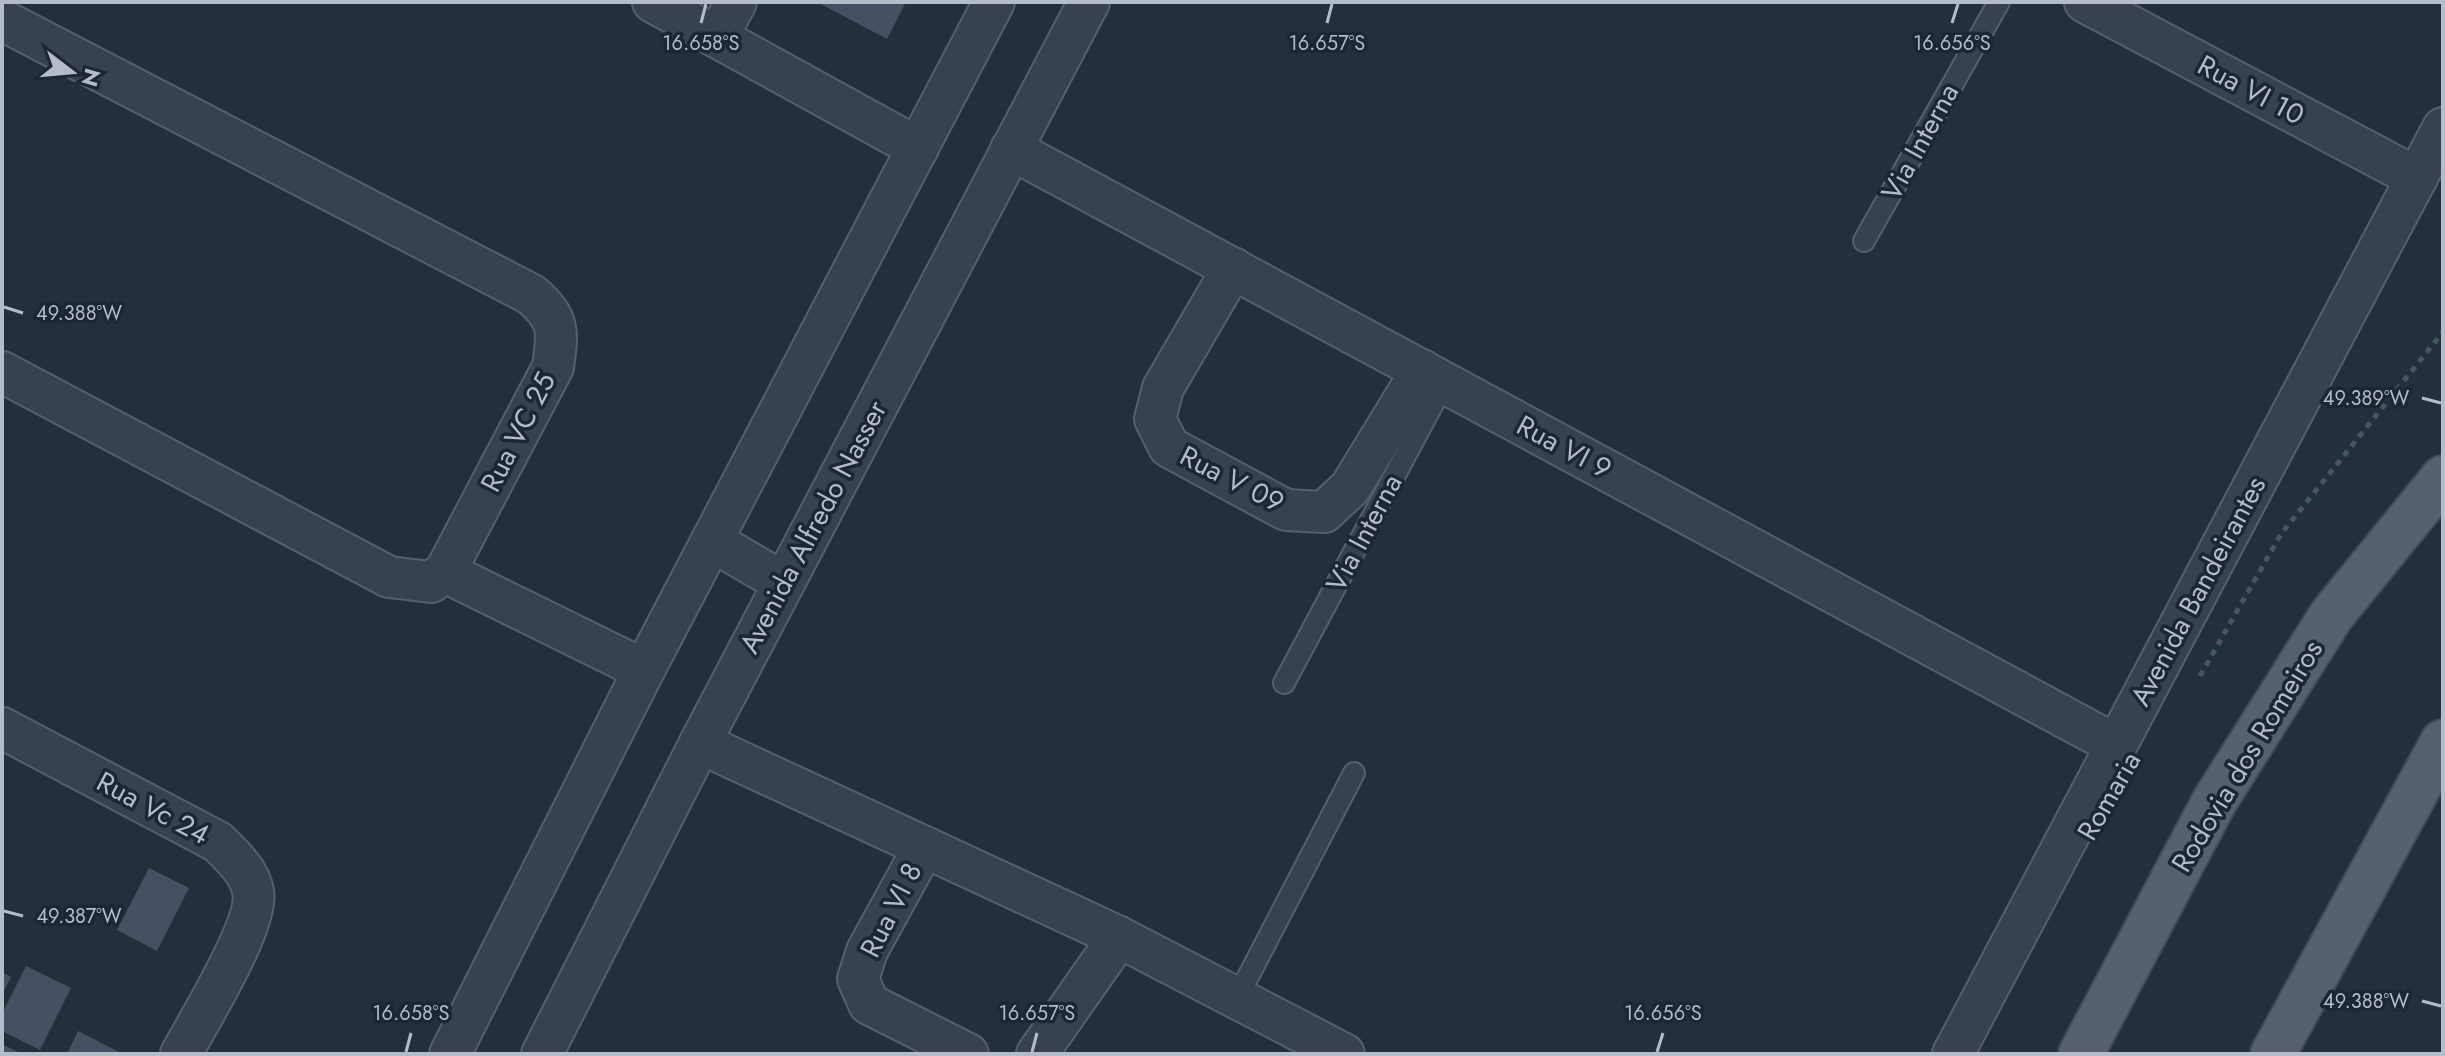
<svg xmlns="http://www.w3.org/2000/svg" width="2445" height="1056" viewBox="0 0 2445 1056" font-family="Jost,sans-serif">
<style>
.building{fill:#455162}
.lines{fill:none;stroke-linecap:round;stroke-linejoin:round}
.service-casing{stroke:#565f6c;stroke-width:24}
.minor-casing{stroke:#565f6c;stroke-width:44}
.primary-casing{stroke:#414a57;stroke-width:48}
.path{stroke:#44595c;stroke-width:5;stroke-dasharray:6 6;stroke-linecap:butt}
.service{stroke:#38414e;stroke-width:20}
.minor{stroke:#38414e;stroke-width:40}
.primary{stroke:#56606e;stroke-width:44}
.ticks{fill:none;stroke:#b4bcc9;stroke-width:3}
.labels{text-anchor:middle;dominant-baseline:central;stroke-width:7;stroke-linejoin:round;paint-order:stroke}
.street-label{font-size:28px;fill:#b4bcc9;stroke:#1d2633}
.ticks-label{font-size:20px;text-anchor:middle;fill:#b4bcc9;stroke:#1d2633;stroke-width:7;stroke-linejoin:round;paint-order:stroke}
</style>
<rect width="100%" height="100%" fill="#242f3e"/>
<!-- building -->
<g class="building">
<polygon points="817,2 906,2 887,39"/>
<polygon points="149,868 189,888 157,951 117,930"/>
<polygon points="26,966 71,988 40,1050 2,1031 2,1014"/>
<polygon points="2,972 11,977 2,994"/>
<polygon points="78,1031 123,1054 67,1054"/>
<polygon points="2,1044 22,1054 2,1054"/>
</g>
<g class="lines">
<defs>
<g id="service">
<polyline points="1864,241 1999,2"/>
<polyline points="1284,683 1444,383"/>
<polyline points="1237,998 1354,773"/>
</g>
<g id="minor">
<polyline points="653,2 918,148"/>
<polyline points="2085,2 2417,178"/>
<path d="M2 20 532 295C560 320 558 331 553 367L445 572 431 582 389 577 2 372"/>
<polyline points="718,36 736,2"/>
<polyline points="1011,149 2116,745"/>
<polyline points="1233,268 1163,388 1155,419 1169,447 1286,510 1324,512 1350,488 1422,370"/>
<polyline points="712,541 784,583"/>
<polyline points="445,572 644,670"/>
<path d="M2 728 218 842C232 856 249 871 253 891 260 923 198 1022 181 1054"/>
<polyline points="700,743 1119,937 1344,1054"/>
<polyline points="924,847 867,951 858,979 869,1004 968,1054"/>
<polyline points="450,1054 644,670 994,2"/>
<polyline points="542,1054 700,743 1089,2"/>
<polyline points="1037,1054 1119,937"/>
<polyline points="1953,1054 2443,128"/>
</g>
<g id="primary">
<polyline points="2081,1054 2214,802 2331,616 2443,478"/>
<polyline points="2273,1054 2443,742"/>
</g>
</defs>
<!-- service casing -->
<use href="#service" class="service-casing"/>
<!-- minor casing -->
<use href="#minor" class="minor-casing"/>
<!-- primary casing -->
<use href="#primary" class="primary-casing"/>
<!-- path -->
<polyline class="path" points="2200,676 2281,534 2443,332"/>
<!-- service -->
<use href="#service" class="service"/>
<!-- minor -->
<use href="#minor" class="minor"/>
<!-- primary -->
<use href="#primary" class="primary"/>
</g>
<!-- ticks -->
<path class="ticks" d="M701 23 706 4M1327 23 1332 4M1952 23 1958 4M4 307 23 313M2422 398 2441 403M4 911 23 916M2422 1001 2441 1006M406 1052 411 1033M1032 1052 1037 1033M1657 1052 1663 1033"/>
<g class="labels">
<!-- street labels -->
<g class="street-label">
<text transform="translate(2251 90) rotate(28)">Rua VI 10</text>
<text transform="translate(1920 142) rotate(-61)">Via Interna</text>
<text transform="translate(518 432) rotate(-63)">Rua VC 25</text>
<text transform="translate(1564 447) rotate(28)">Rua VI 9</text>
<text transform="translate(1232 479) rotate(27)">Rua V 09</text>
<text transform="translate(813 527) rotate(-62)">Avenida Alfredo Nasser</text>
<text transform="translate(1364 533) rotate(-62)">Via Interna</text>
<text transform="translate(2198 591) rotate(-62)">Avenida Bandeirantes</text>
<text transform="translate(2247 756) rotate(-59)">Rodovia dos Romeiros</text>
<text transform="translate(2109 796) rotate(-60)">Romaria</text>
<text transform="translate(153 808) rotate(28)">Rua Vc 24</text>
<text transform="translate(891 910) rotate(-63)">Rua VI 8</text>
</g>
</g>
<g class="ticks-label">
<text x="701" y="50">16.658°S</text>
<text x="1327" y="50">16.657°S</text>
<text x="1952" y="50">16.656°S</text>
<text x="79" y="320">49.388°W</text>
<text x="2366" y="405">49.389°W</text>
<text x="79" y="923">49.387°W</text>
<text x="2366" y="1008">49.388°W</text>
<text x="411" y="1020">16.658°S</text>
<text x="1037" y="1020">16.657°S</text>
<text x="1663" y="1020">16.656°S</text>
</g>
<!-- border -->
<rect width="2445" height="1056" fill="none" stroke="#b4bcc9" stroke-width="8"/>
<!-- north arrow -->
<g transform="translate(72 72) rotate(106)" stroke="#1d2633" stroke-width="6" paint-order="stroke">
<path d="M0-6L14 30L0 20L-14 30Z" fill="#b4bcc9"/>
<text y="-12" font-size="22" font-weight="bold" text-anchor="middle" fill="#b4bcc9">N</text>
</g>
</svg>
